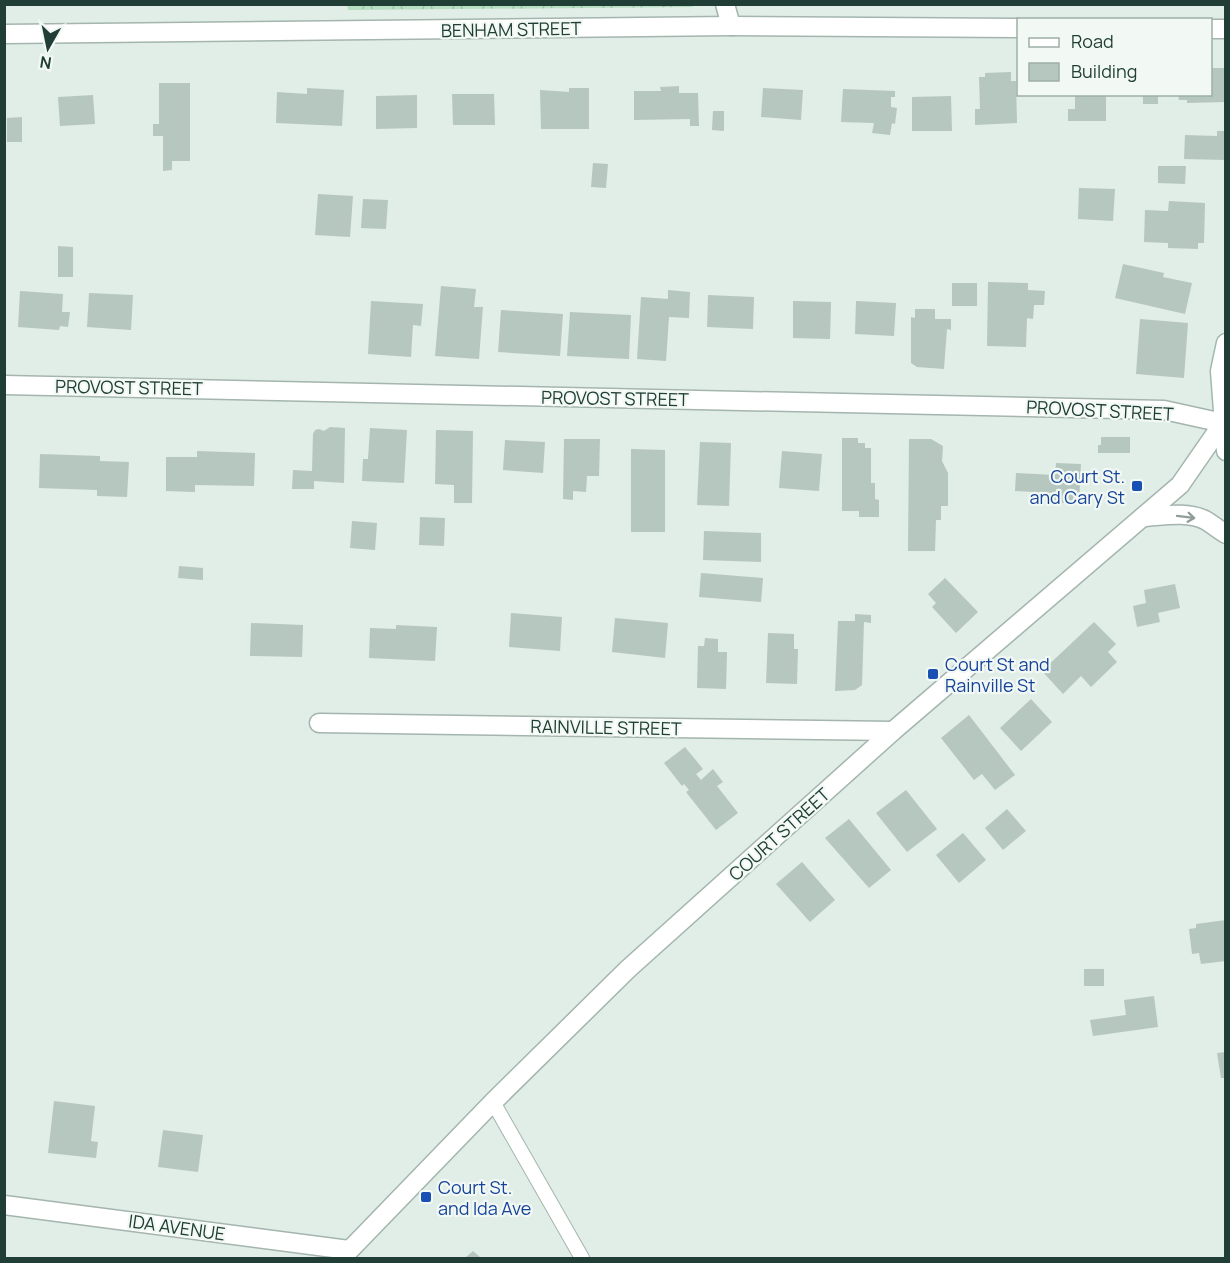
<svg xmlns="http://www.w3.org/2000/svg" width="1230" height="1263" viewBox="0 0 1230 1263" font-family="Manrope,sans-serif">
<style>
.forest{fill:url(#forest-crowns)}
.building{fill:#b6c7c0}
.lines{fill:none;stroke-linecap:round;stroke-linejoin:round}
.service-casing{stroke:#a3b5ae;stroke-width:16}
.minor-casing{stroke:#a3b5ae;stroke-width:21}
.tertiary-casing{stroke:#a3b5ae;stroke-width:21}
.secondary-casing{stroke:#9fb9af;stroke-width:21}
.service{stroke:#fff;stroke-width:14}
.minor{stroke:#fff;stroke-width:18}
.tertiary{stroke:#fff;stroke-width:18}
.secondary{stroke:#fff;stroke-width:18}
.oneway{stroke:#909e9a}
.transit-dot{fill:#1a4fb4;stroke:#f2f9f5;stroke-width:2}
.labels{text-anchor:middle;dominant-baseline:central;stroke-width:4.5;stroke-linejoin:round;paint-order:stroke}
.street-label{font-size:18px;fill:#203e35;stroke:#f2f9f5}
.transit-label{font-size:18px;fill:#164399;stroke:#f2f9f5;text-anchor:start}
</style>
<defs>
<pattern id="forest-crowns" width="20" height="18" patternUnits="userSpaceOnUse" patternTransform="scale(1.5)"><rect width="20" height="18" fill="#b8dfc2"/><path d="M2 6a3 3 0 1 1 6 0M12 15a3 3 0 1 1 6 0" fill="none" stroke="#9ec0a7"/></pattern>
</defs>
<rect width="100%" height="100%" fill="#e1ede7"/>
<!-- forest -->
<polygon class="forest" points="347,5 693,4 693,6 692,7 353,10 348,10"/>
<!-- building -->
<g class="building">
<polygon points="1210,68 1226,68 1226,102 1187,103 1187,100 1179,100 1178,94 1210,94"/>
<polygon points="1011,72 1011,81 1016,81 1017,123 975,125 975,109 980,109 979,77 985,77 985,73"/>
<polygon points="159,83 190,83 190,161 172,161 172,170 163,171 163,136 153,136 153,124 159,124"/>
<polygon points="679,86 679,93 698,93 699,126 690,126 690,119 634,120 634,91 661,91 660,87"/>
<polygon points="307,88 344,90 342,126 276,123 277,92 307,94"/>
<polygon points="569,88 589,88 589,129 541,129 540,90 569,92"/>
<polygon points="763,88 803,90 801,120 761,117"/>
<polygon points="843,89 895,91 895,97 891,97 891,107 897,108 895,124 892,123 890,135 872,133 874,123 841,122"/>
<polygon points="452,94 494,94 495,125 453,125"/>
<polygon points="1075,94 1106,94 1106,121 1068,121 1068,109 1075,109"/>
<rect x="1143" y="94" width="15" height="10"/>
<polygon points="93,95 95,124 60,126 58,97"/>
<polygon points="417,95 417,128 376,129 376,96"/>
<polygon points="951,96 952,131 912,131 912,97"/>
<polygon points="713,111 724,111 724,131 712,130"/>
<polygon points="22,117 22,142 7,142 7,118"/>
<polygon points="1217,131 1226,131 1226,160 1184,159 1185,135 1217,136"/>
<polygon points="593,163 608,164 606,188 591,187"/>
<polygon points="1158,166 1186,166 1185,184 1158,183"/>
<polygon points="1079,188 1115,189 1113,221 1078,219"/>
<polygon points="318,194 353,196 350,237 315,235"/>
<polygon points="363,199 388,200 386,229 361,228"/>
<polygon points="1169,201 1205,203 1204,243 1198,243 1198,249 1168,248 1168,243 1144,242 1145,210 1168,211"/>
<polygon points="58,246 73,247 73,277 58,277"/>
<polygon points="1123,264 1164,273 1163,277 1192,283 1185,314 1115,298"/>
<polygon points="988,282 1028,283 1028,290 1045,291 1044,305 1034,305 1033,319 1027,318 1026,347 987,346"/>
<rect x="952" y="283" width="25" height="23"/>
<polygon points="441,286 476,289 474,307 483,307 479,359 435,356"/>
<polygon points="668,290 690,292 689,318 669,317 666,361 637,359 641,297 668,299"/>
<polygon points="20,291 63,294 62,312 70,312 68,327 60,326 59,330 18,327"/>
<polygon points="89,293 133,295 131,330 87,327"/>
<polygon points="708,295 754,297 753,329 707,327"/>
<polygon points="371,301 423,304 421,326 413,325 411,357 368,354"/>
<polygon points="793,301 831,302 830,339 793,338"/>
<polygon points="856,301 896,303 894,336 855,334"/>
<polygon points="915,309 935,309 935,319 951,319 951,330 947,329 944,369 917,367 911,363 911,317 915,318"/>
<polygon points="501,310 563,314 560,356 498,352"/>
<polygon points="570,312 631,315 629,359 567,356"/>
<polygon points="1140,319 1188,323 1184,378 1136,374"/>
<polygon points="330,427 345,428 344,483 314,481 314,489 292,489 293,470 312,471 313,434 315,430 319,429 324,431"/>
<polygon points="370,428 407,430 404,483 362,481 363,459 368,459"/>
<polygon points="436,430 473,431 472,503 454,503 454,485 435,484"/>
<polygon points="1101,437 1130,437 1130,453 1098,453 1098,445 1101,445"/>
<polygon points="842,438 858,438 858,443 865,443 865,448 871,448 871,483 875,483 875,499 879,500 879,517 859,517 859,511 842,511"/>
<polygon points="564,439 600,439 599,476 587,476 586,492 573,491 573,500 563,499"/>
<polygon points="909,439 931,439 943,446 942,461 948,473 948,506 941,506 941,520 936,520 935,551 908,551"/>
<polygon points="505,440 545,442 543,473 503,470"/>
<polygon points="700,442 731,443 729,506 697,505"/>
<polygon points="631,449 665,450 665,532 631,532"/>
<polygon points="197,451 255,453 254,486 195,485 195,492 166,491 166,457 197,457"/>
<polygon points="782,451 822,454 819,491 779,488"/>
<polygon points="40,454 100,456 100,461 129,462 127,497 97,496 97,490 39,488"/>
<polygon points="1056,463 1081,464 1079,504 1052,502 1053,493 1015,491 1016,473 1055,475"/>
<polygon points="420,517 445,518 444,546 419,545"/>
<polygon points="352,521 377,523 375,550 350,548"/>
<polygon points="704,531 761,533 761,562 703,560"/>
<polygon points="179,566 203,568 203,580 178,578"/>
<polygon points="701,573 763,578 761,602 699,597"/>
<polygon points="945,578 978,612 956,633 932,607 936,603 928,594"/>
<polygon points="1175,584 1180,608 1158,613 1160,622 1137,627 1133,606 1146,603 1144,590"/>
<polygon points="511,613 562,617 560,651 509,647"/>
<polygon points="855,614 871,615 871,623 864,622 862,685 855,690 835,691 838,621 855,621"/>
<polygon points="615,618 668,623 665,658 612,652"/>
<polygon points="1094,622 1116,644 1108,652 1117,662 1091,687 1081,676 1063,694 1042,671"/>
<polygon points="251,623 303,625 302,657 250,656"/>
<polygon points="396,625 437,627 435,661 369,658 370,628 396,629"/>
<polygon points="768,633 794,634 794,649 798,649 797,684 766,683"/>
<polygon points="705,638 718,639 718,652 727,652 726,689 697,688 698,646 704,646"/>
<polygon points="1031,699 1052,722 1021,751 1000,728"/>
<polygon points="969,715 1015,775 995,790 982,774 974,780 941,738"/>
<polygon points="685,747 703,769 696,774 701,780 713,769 723,782 717,786 738,813 716,830 686,792 689,790 684,784 682,786 664,763"/>
<polygon points="906,790 937,829 907,852 876,813"/>
<polygon points="1007,809 1026,831 1003,850 985,828"/>
<polygon points="849,819 891,870 869,888 825,838"/>
<polygon points="963,833 986,860 959,883 936,855"/>
<polygon points="802,862 835,900 810,922 776,884"/>
<polygon points="1226,920 1226,961 1201,964 1199,953 1192,954 1189,929 1196,928 1196,924"/>
<rect x="1084" y="969" width="20" height="17"/>
<polygon points="1154,996 1158,1027 1093,1036 1090,1020 1126,1015 1124,1000"/>
<polygon points="1226,1052 1226,1078 1221,1078 1217,1053"/>
<polygon points="54,1101 95,1106 91,1141 98,1142 96,1158 48,1153"/>
<polygon points="163,1130 203,1135 198,1172 158,1167"/>
<polygon points="473,1251 481,1258 465,1258"/>
</g>
<g class="lines">
<defs>
<polyline id="service" points="493,1102 582,1258"/>
<g id="minor">
<polyline points="725,4 731,26"/>
<polyline points="1210,29 1226,29"/>
<polyline points="4,34 731,26 1018,28"/>
<polyline points="4,385 1164,410 1223,423"/>
<polyline points="319,723 893,731"/>
<polyline points="4,1205 349,1250"/>
</g>
<g id="tertiary">
<path d="M1143 517C1162 516 1187 511 1205 520 1212 524 1219 530 1226 534"/>
<polyline points="342,1258 493,1102 628,969 893,731 1180,485 1223,423"/>
</g>
<polyline id="secondary" points="1226,343 1220,371 1226,451"/>
</defs>
<!-- service casing -->
<use href="#service" class="service-casing"/>
<!-- minor casing -->
<use href="#minor" class="minor-casing"/>
<!-- tertiary casing -->
<use href="#tertiary" class="tertiary-casing"/>
<!-- secondary casing -->
<use href="#secondary" class="secondary-casing"/>
<!-- service -->
<use href="#service" class="service"/>
<!-- minor -->
<use href="#minor" class="minor"/>
<!-- tertiary -->
<use href="#tertiary" class="tertiary"/>
<!-- secondary -->
<use href="#secondary" class="secondary"/>
</g>
<!-- one-way arrows -->
<defs><path id="oneway-shaft" d="M-6 0H5M1.5-3L5.5 0L1.5 3" fill="none" stroke-width="1.6" stroke-linecap="round" stroke-linejoin="round" transform="scale(1.5)"/></defs>
<use class="oneway" href="#oneway-shaft" transform="translate(1186 517) rotate(7)"/>
<!-- markers -->
<g class="transit-dot">
<rect x="1131" y="480" width="12" height="12" rx="3"/>
<rect x="927" y="668" width="12" height="12" rx="3"/>
<rect x="420" y="1191" width="12" height="12" rx="3"/>
</g>
<g class="labels">
<!-- street labels -->
<g class="street-label">
<text transform="translate(511 29) rotate(-1)">BENHAM STREET</text>
<text transform="translate(129 387) rotate(1)">PROVOST STREET</text>
<text transform="translate(615 398) rotate(1)">PROVOST STREET</text>
<text transform="translate(1100 410) rotate(3)">PROVOST STREET</text>
<text transform="translate(606 727) rotate(1)">RAINVILLE STREET</text>
<text transform="translate(779 834) rotate(-42)">COURT STREET</text>
<text transform="translate(177 1227) rotate(8)">IDA AVENUE</text>
</g>
<!-- transit labels -->
<g class="transit-label">
<text x="1125" y="476" text-anchor="end">Court St.<tspan x="1125" dy="21">and Cary St</tspan></text>
<text x="945" y="664">Court St and<tspan x="945" dy="21">Rainville St</tspan></text>
<text x="438" y="1187">Court St.<tspan x="438" dy="21">and Ida Ave</tspan></text>
</g>
</g>
<!-- border -->
<rect width="1230" height="1263" fill="none" stroke="#203e35" stroke-width="12"/>
<!-- legend -->
<rect x="1017" y="18" width="195" height="78" fill="#f2f9f5" stroke="#9eaea8" stroke-width="1.5"/>
<rect x="1029" y="38" width="30" height="9" fill="#ffffff" stroke="#9eaea8" stroke-width="1.5"/>
<text x="1071" y="48" font-size="18" fill="#203e35">Road</text>
<rect x="1029" y="63" width="30" height="18" fill="#b6c7c0" stroke="#9eaea8" stroke-width="1.5"/>
<text x="1071" y="78" font-size="18" fill="#203e35">Building</text>
<!-- north arrow -->
<g transform="translate(48 48) rotate(189)" stroke="#f2f9f5" stroke-width="4.5" paint-order="stroke">
<path d="M0-4.5L10 22L0 15L-10 22Z" fill="#203e35"/>
<text y="-9" font-size="16" font-weight="bold" text-anchor="middle" fill="#203e35">N</text>
</g>
</svg>
